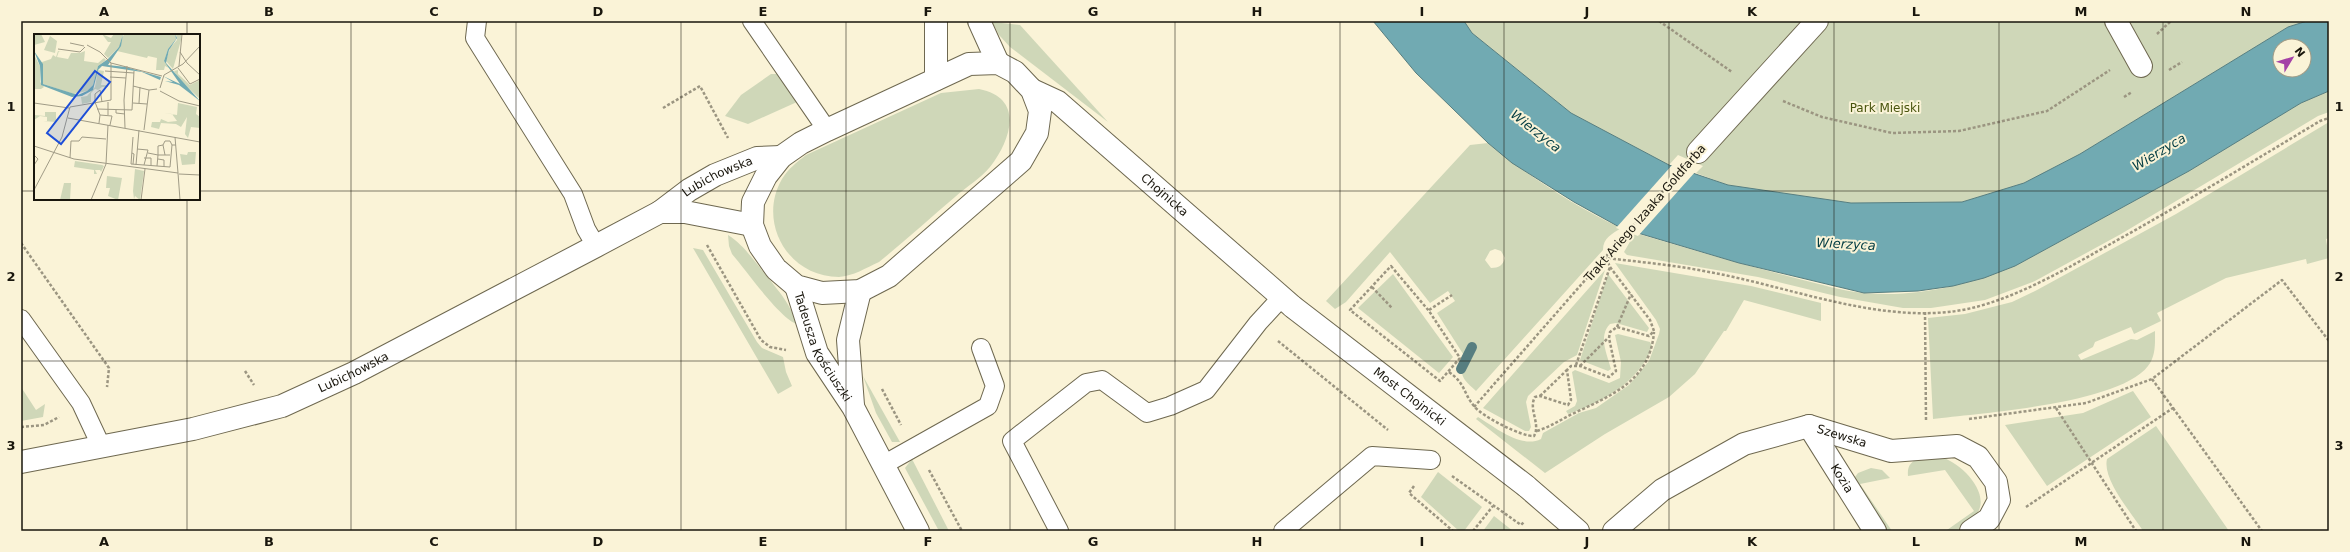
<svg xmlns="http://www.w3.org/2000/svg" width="2350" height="552" viewBox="0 0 2350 552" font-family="'DejaVu Sans',sans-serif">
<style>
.green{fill:#cfd7b8;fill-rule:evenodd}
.water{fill:#71aab2;stroke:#577e80;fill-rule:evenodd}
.pier{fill:#faf3d7}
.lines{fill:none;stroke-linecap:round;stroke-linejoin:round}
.stream{stroke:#577e80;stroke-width:10}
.service-casing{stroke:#6e6850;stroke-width:20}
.pedestrian-casing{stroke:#6e6850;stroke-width:24}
.minor-casing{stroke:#6e6850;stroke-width:24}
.tertiary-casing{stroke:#6e6850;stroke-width:24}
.path{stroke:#9b9581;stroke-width:2.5;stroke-dasharray:3 2;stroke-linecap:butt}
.service{stroke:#fff;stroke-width:18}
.pedestrian{stroke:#fff;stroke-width:22}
.minor{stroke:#fff;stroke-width:22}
.tertiary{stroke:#fff;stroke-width:22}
.minor-bridge-casing{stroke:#6e6850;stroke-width:24;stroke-linecap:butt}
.minor-bridge{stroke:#fff;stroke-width:22}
.grid{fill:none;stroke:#19160d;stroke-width:1;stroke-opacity:0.55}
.labels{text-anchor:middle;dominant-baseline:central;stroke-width:4;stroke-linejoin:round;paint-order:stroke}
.park-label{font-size:12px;fill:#48530c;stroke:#faf3d7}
.street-label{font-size:12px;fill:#19160d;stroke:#faf3d7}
.water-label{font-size:13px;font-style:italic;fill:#043d43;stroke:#faf3d7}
.inset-road{fill:none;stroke:#a09b86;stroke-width:1}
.view{fill:#1d4ed8;fill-opacity:0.15;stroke:#1d4ed8;stroke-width:2}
.inset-edge{fill:none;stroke:#19160d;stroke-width:2}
.neatline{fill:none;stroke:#19160d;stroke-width:1.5}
.grid-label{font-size:13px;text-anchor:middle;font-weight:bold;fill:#19160d}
</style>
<rect width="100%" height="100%" fill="#faf3d7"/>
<!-- green -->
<g class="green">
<polygon points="1464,21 2307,21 2288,27 2080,154 2024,183 1962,202 1851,203 1728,185 1696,173 1703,166 1678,155 1669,165 1571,113 1472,33"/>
<polygon points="992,22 1020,25 1108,122 1010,47 999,35"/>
<polygon points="771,74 777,74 797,102 748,124 725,116 741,95"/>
<path d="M979 89C1025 98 1011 140 990 167 981 178 966 187 955 197 930 218 905 241 879 262 866 268 853 276 839 277 788 277 757 222 782 179 788 169 797 162 806 155L941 93Z"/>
<path d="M2329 91V112L2318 116 2121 234 2035 281 1985 300 1931 308H1903L1840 297 1758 277 1627 255 1624 252 1635 233C1689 249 1744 265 1799 279 1820 284 1842 291 1864 293 1915 298 1968 285 2015 266L2189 171 2301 103Z"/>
<path d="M2329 122V238L2326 239 2329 258 2307 264 2306 259 2226 278 2157 313 2161 321 2134 334 2131 327 2095 342 2093 347 2078 355 2081 360 2131 339 2137 340 2155 331C2155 343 2156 356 2148 366 2119 404 1981 413 1933 419L1928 318 1965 314 2012 302 2037 290 2176 214Z"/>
<path d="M1488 143C1529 176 1574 206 1621 228 1612 234 1603 238 1603 250L1476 391C1463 379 1458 376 1465 357L1437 313 1455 301 1448 291 1430 303 1390 252 1346 302 1335 309 1326 301 1470 145ZM1495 249 1501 251 1505 258C1503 265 1499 268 1491 268L1485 260 1490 251Z"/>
<path d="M728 235C745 246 753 260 766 275 780 293 789 302 797 324 780 319 746 270 732 254L729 246Z"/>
<polygon points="693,248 703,250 757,342 762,348 783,357 786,372 792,386 778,394"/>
<path d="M1615 263 1751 286 1821 303V321L1744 300 1726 331H1724L1695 374 1669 397 1605 434 1545 473 1476 419 1478 417C1495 427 1521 449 1541 439L1543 433 1579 413 1596 408 1629 385 1649 361 1659 334 1660 329 1656 320Z"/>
<polygon points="1605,270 1577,355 1564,362 1528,396 1526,402 1531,427 1529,431 1525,431 1483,408"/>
<polygon points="1393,274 1453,357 1439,373 1358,308"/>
<path d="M1608 274 1649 328 1647 332 1616 323 1610 324C1598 336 1607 354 1611 369L1608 371 1580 360Z"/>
<path d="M1618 334 1650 342 1652 346C1641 381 1601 403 1568 414L1566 411 1575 406 1577 401 1572 372 1575 370 1609 383 1620 378 1621 362 1615 335Z"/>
<polygon points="863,376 900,442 892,442 876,413"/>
<polygon points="21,387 36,410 45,404 43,417 21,421"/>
<polygon points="2133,391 2151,417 2047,486 2005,425 2083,413"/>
<path d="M2156 426 2229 531H2143C2132 513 2102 480 2107 459Z"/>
<path d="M1940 457C1959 461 1990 491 1978 512 1974 520 1964 526 1957 531L1947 530 1974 511 1945 470 1908 476C1906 456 1925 458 1940 457Z"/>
<polygon points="912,459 949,531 939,531 905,468"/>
<polygon points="1871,468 1882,470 1890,478 1860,484 1892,531 1886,531 1856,482 1855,477 1858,473"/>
<polygon points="1438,472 1482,507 1464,531 1459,531 1421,497"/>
<polygon points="1494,516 1513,531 1483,531"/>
</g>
<!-- water -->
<path class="water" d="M1373 21H1464L1472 33 1571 113 1669 165 1728 185 1851 203 1962 202 2024 183 2080 154 2288 27 2307 21H2329V91L2301 103 2189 171 2015 266 1984 278 1953 286 1918 291 1864 293 1739 263 1621 228 1574 202 1512 163 1488 143 1416 73ZM2280 46H2304V70H2280Z"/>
<!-- pier -->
<polygon class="pier" points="1673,164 1696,171 1638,236 1616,228"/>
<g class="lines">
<!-- stream -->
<polyline class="stream" points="1461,369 1472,347"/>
<defs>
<g id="service">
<polyline points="477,21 475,38 573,194 586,229 596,246"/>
<polyline points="752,21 827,130"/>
<polyline points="21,319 81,403 102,448"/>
<polyline points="883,465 988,406 995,386 981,348"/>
<polyline points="1059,531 1012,441 1086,383 1102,380 1147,413 1170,406 1206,390 1258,323 1281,298"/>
<polyline points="1283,531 1372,456 1431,460"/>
</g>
<g id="pedestrian">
<polyline points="2116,21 2141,66"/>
<polyline points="1698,152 1817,21"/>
</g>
<g id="minor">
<polyline points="936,21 936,79"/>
<polyline points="979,21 998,63"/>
<path id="s1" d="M1032 90 1058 102 1293 307"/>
<path id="s2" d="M1809 426 1875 531"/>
<polyline points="1526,486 1578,531"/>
<path id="s3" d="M1614 531 1662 490 1744 444 1809 426 1891 451 1957 446 1978 457 1996 482 1999 500 1989 519 1971 531"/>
</g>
<g id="tertiary">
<polygon points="998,63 1015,72 1032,90 1040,111 1037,133 1021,161 889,276 860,291 822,293 796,286 776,269 760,246 752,225 753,202 766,176 781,157 801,143 827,130 969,64"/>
<polyline points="660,212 685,212 752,225"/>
<path id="s4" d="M796 286 817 353 853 407 918 531"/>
<polyline points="853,405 848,340 860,291"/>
<path id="s5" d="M21 462 193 429 282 406 354 373 596 246 660 212 689 190 715 175 757 158 781 157"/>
</g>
</defs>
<!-- service casing -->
<use href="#service" class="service-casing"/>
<!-- pedestrian casing -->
<use href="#pedestrian" class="pedestrian-casing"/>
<!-- minor casing -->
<use href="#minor" class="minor-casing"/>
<!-- tertiary casing -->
<use href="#tertiary" class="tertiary-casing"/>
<!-- path -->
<g class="path">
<polyline points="1659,21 1732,72"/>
<polyline points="2157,34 2171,21"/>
<polyline points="2169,70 2182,62"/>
<polyline points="2124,97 2132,92"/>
<polyline points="1783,101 1822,117 1892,133 1959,131 2047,111 2110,70"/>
<polyline points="663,108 700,86 728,138"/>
<polyline points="21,243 109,368 107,387"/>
<polyline points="707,245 761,340 770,347 786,350"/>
<polygon points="1391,266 1429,311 1460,358 1440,381 1350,310"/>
<polyline points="1372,287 1392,308"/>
<polyline points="1429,310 1452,295"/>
<polyline points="1925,312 1926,420"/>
<polyline points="1617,327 1631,294"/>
<polyline points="1278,341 1388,430"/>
<polyline points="1576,365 1610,267"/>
<polyline points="1580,366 1608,338"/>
<polyline points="245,371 254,385"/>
<path d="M1449 372C1466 384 1463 393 1474 406 1481 416 1522 437 1534 436 1541 424 1528 409 1535 397L1540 396 1568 405 1571 400 1567 370 1571 366H1580L1609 377 1616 371 1609 338 1610 332 1617 327 1649 336 1654 331 1650 320 1610 267 1606 258C1640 262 1675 265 1709 272 1786 286 1870 320 1948 312 2003 307 2066 269 2114 242 2184 203 2252 162 2320 121L2329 118"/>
<polyline points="882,389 901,425"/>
<polyline points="1540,396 1567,370"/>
<polyline points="1474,407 1679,173"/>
<polyline points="2056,408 2136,531"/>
<polyline points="2173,408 2262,531"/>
<polyline points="1969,419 2086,403 2152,379"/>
<polyline points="21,427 44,425 59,417"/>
<path d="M1537 431C1549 427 1559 421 1570 415 1610 396 1650 382 1654 332"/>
<polyline points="929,470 962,531"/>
<polyline points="1452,476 1521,525 1524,522"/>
<polyline points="1414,486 1409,493 1453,531"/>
<polyline points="2026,507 2173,408 2152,379 2282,280 2329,341"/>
<polyline points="1473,531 1493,506"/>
</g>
<!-- service -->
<use href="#service" class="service"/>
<!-- pedestrian -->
<use href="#pedestrian" class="pedestrian"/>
<!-- minor -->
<use href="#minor" class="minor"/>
<!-- tertiary -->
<use href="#tertiary" class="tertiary"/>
<defs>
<g id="minor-bridge">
<path id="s6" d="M1293 307 1526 486"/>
</g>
</defs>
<!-- minor-bridge casing -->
<use href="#minor-bridge" class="minor-bridge-casing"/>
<!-- minor-bridge -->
<use href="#minor-bridge" class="minor-bridge"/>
</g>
<!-- grid -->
<path class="grid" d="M187 21V35M351 21V531M516 21V531M681 21V531M846 21V531M1010 21V531M1175 21V531M1340 21V531M1504 21V531M1669 21V531M1834 21V531M1999 21V531M2163 21V531M21 191H35M199 191H2329M187 199V531M21 361H2329"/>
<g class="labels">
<!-- park labels -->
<g class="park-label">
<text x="1885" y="108">Park Miejski</text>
</g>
<!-- street labels -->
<g class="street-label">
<text stroke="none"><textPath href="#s5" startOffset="760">Lubichowska</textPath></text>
<text stroke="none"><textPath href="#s1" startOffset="170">Chojnicka</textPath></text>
<text transform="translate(1645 213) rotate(-49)">Trakt Ariego Izaaka Goldfarba</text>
<text stroke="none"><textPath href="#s4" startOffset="67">Tadeusza Kościuszki</textPath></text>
<text stroke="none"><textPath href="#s5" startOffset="346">Lubichowska</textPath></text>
<text stroke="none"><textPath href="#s6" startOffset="147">Most Chojnicki</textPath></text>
<text stroke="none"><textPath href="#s3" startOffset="259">Szewska</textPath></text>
<text stroke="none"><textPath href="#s2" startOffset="62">Kozia</textPath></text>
</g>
<!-- water labels -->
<g class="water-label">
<text transform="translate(1536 131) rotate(38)">Wierzyca</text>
<text transform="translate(2159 152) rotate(-31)">Wierzyca</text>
<text transform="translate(1846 244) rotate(3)">Wierzyca</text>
</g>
</g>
<!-- overview -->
<g transform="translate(34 34)">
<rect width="166" height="166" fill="#faf3d7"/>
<path d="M0 0H7L11 8 0 11ZM68 0 77 4 80 0H89L85 13 74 24 70 20 77 8H74ZM90 0H141L142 5 134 15 130 27 137 35 131 32 130 36H122L123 24 114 22 113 24 83 17ZM142 0H147V6L139 35 132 27 136 14 143 6ZM16 2 23 7 21 19 10 16ZM24 17 35 18 25 17 23 23 34 25 37 19H46L51 17 50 27 64 29 70 24 72 26 64 32 59 51 53 57 40 60 9 50 8 28 17 25 19 21 22 23ZM0 21 6 32V48L10 53 7 55H0ZM64 36 70 37 67 51H74V53H68L64 56 61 55 57 59V68L48 70 47 63 53 62 61 53ZM144 36V40L156 51 166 46V65L144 44 140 37ZM144 69 163 73 162 80 166 83V94L157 93 154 104 151 100 153 83 147 93 142 90 127 89 125 95 117 93 118 88H126L127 85 134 88 143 87 138 80 130 79 143 81ZM11 78H22V88L9 87H13V83L6 82 0 86 1 81 11 82ZM154 118H162L161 130 148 131 146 120 153 121ZM41 127 68 131 70 132 67 138 66 136H61L63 140H60V136L40 133ZM101 135 110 137 106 166 101 162 100 165 99 157ZM73 142 88 144 84 166 74 162 76 154H72ZM30 149H37L36 166H26Z" fill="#cfd7b8"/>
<path d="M89 0 87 12 74 31 92 33 127 43 126 46 108 38 68 32 64 36 59 56 48 62 38 63 7 51 6 32 0 17 9 30V50L44 61 53 57 59 51 64 32 74 25 85 13ZM141 0 143 4 135 16 132 29 166 67 145 51 131 47 139 48 129 42 146 50 130 27 134 15 142 5Z" fill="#71aab2"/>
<path class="inset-road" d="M36 9 50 12M53 11 66 18 77 29M24 15 46 18 51 13M146 18 153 29 166 41M77 29 128 42M145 32 148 0M144 34 156 50 166 45M71 37 100 39M76 43 92 44M99 52 115 56 123 55M126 54 130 41 149 30 166 12M126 57 145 67 166 72M61 68V60L66 56 68 68M61 68 66 81 65 89M0 69 35 74M99 69 113 70M105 69 106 53M36 73 77 66V29M63 75 98 76 100 37M82 76V79L91 80M66 81 78 82 76 91M74 81V68M34 84 166 108M91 94 90 66 93 32M110 96 115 56M99 103 97 130 136 133 138 111H142M141 103 144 139M129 111 131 107H136L138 111M0 112 40 125 144 139 146 166M103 115 114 116 110 131M98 119 100 120 99 130M114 119 124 121V112L129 111 131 121M0 121 4 125 0 131M36 124 37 107H45L48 103 72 105M110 124H117V132M124 125 130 126V133M102 131 105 96M123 132 124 121H136M145 140 166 141M0 156 28 103 36 73M57 166 72 130 74 91M107 166 111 135"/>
<path class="view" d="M61 37 76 48 27 110 13 99Z"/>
<rect width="166" height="166" class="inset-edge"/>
</g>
<!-- border -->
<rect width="2350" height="552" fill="none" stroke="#faf3d7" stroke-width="44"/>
<!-- north arrow -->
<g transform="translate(2292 58) rotate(52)"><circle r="19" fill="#faf3d7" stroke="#a09b86"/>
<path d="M0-3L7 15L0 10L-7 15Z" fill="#a441a6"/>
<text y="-6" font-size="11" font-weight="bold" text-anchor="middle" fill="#19160d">N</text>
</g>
<rect x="22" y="22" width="2306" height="508" class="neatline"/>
<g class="grid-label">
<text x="104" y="16">A</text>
<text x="269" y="16">B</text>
<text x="434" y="16">C</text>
<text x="598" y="16">D</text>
<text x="763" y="16">E</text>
<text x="928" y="16">F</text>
<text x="1093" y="16">G</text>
<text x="1257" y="16">H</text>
<text x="1422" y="16">I</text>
<text x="1587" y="16">J</text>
<text x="1752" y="16">K</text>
<text x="1916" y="16">L</text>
<text x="2081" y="16">M</text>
<text x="2246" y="16">N</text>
<text x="11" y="111">1</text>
<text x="2339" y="111">1</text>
<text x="11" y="281">2</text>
<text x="2339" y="281">2</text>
<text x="11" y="450">3</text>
<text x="2339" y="450">3</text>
<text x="104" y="546">A</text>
<text x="269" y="546">B</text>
<text x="434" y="546">C</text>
<text x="598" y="546">D</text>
<text x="763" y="546">E</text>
<text x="928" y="546">F</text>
<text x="1093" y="546">G</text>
<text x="1257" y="546">H</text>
<text x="1422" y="546">I</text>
<text x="1587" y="546">J</text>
<text x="1752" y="546">K</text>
<text x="1916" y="546">L</text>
<text x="2081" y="546">M</text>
<text x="2246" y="546">N</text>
</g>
</svg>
